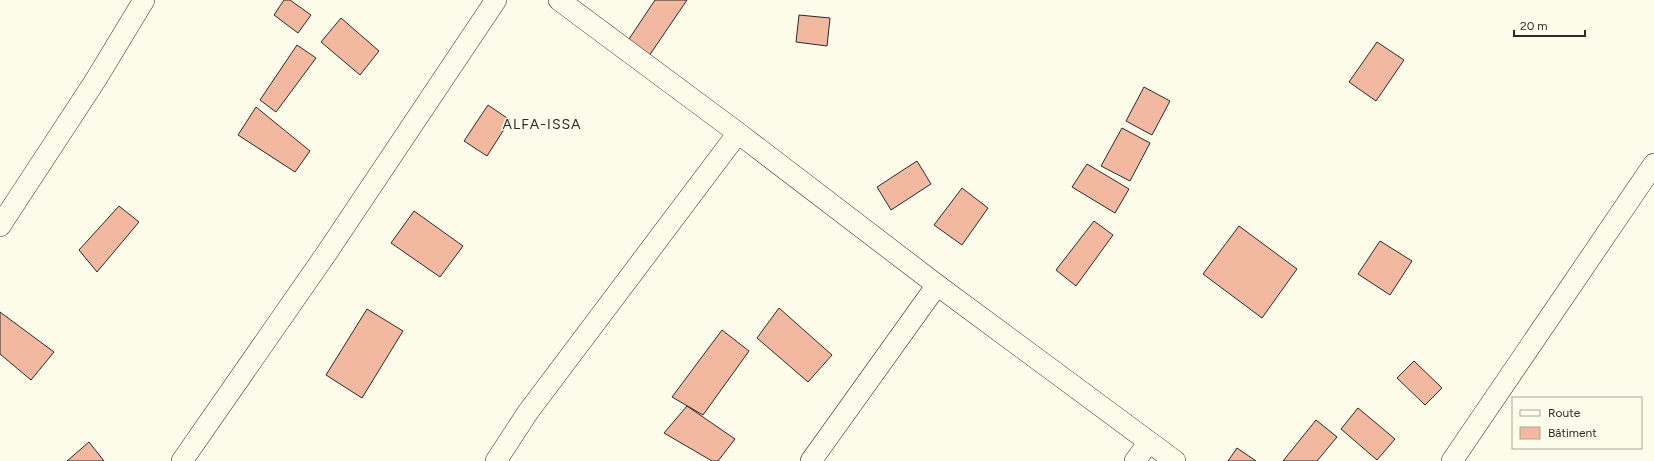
<svg xmlns="http://www.w3.org/2000/svg" width="1654" height="461" viewBox="0 0 1654 461" font-family="Figtree,sans-serif">
<style>
.building{fill:#f2b8a0;stroke:#2b2b2b}
.lines{fill:none;stroke-linecap:round;stroke-linejoin:round}
.minor-casing{stroke:#2b2b2b;stroke-width:22}
.minor{stroke:#fdfbea;stroke-width:21}
.labels{text-anchor:middle;dominant-baseline:central;stroke-width:3;stroke-linejoin:round;paint-order:stroke}
.quarter-label{font-size:14px;letter-spacing:1px;fill:#2b2b2b;stroke:#fdfbea}
</style>
<rect width="100%" height="100%" fill="#fdfbea"/>
<!-- building -->
<g class="building">
<polygon points="284,0 290,0 311,15 298,33 274,15"/>
<polygon points="655,0 687,0 649,56 627,42"/>
<polygon points="799,15 830,18 827,46 796,42"/>
<polygon points="341,18 379,51 360,75 321,42"/>
<polygon points="1377,42 1404,60 1376,101 1349,82"/>
<polygon points="297,45 316,58 276,112 260,100"/>
<polygon points="1144,87 1170,101 1152,135 1126,121"/>
<polygon points="488,105 510,120 487,156 464,141"/>
<polygon points="256,107 310,151 295,172 238,135"/>
<polygon points="1122,128 1150,143 1130,181 1101,166"/>
<polygon points="917,161 931,184 891,210 877,187"/>
<polygon points="1087,164 1129,189 1115,213 1072,187"/>
<polygon points="962,188 988,208 962,245 934,225"/>
<polygon points="119,206 139,222 97,272 79,250"/>
<polygon points="414,211 463,246 440,277 391,243"/>
<polygon points="1094,221 1113,235 1076,286 1056,270"/>
<polygon points="1239,226 1297,269 1262,318 1203,274"/>
<polygon points="1380,241 1412,261 1390,295 1358,274"/>
<polygon points="779,308 832,355 808,382 757,338"/>
<polygon points="367,309 403,331 362,398 326,375"/>
<polygon points="0,312 54,352 31,380 0,354"/>
<polygon points="722,330 749,351 703,415 672,397"/>
<polygon points="1414,361 1442,388 1425,405 1397,378"/>
<polygon points="687,406 735,439 718,461 712,461 664,433"/>
<polygon points="1358,408 1395,439 1377,460 1341,429"/>
<polygon points="1316,420 1337,437 1317,461 1283,461"/>
<polygon points="89,442 104,461 67,461"/>
<polygon points="1237,448 1256,461 1228,461"/>
</g>
<g class="lines">
<defs>
<g id="minor">
<polyline points="559,0 738,133 937,285 1175,461"/>
<polyline points="0,226 95,81 144,0"/>
<polyline points="182,461 326,254 496,0"/>
<polyline points="496,461 528,412 738,133"/>
<polyline points="811,461 937,285"/>
<polyline points="1135,461 1149,442"/>
<polyline points="1452,461 1654,164"/>
</g>
</defs>
<!-- minor casing -->
<use href="#minor" class="minor-casing"/>
<!-- minor -->
<use href="#minor" class="minor"/>
</g>
<g class="labels">
<!-- quarter labels -->
<g class="quarter-label">
<text x="542" y="124">ALFA-ISSA</text>
</g>
</g>
<!-- legend -->
<rect x="1512" y="397" width="130" height="52" fill="#fdfbea" stroke="#a9a89e"/>
<rect x="1520" y="410" width="20" height="6" fill="#fdfbea" stroke="#a9a89e"/>
<text x="1548" y="417" font-size="12" fill="#2b2b2b">Route</text>
<rect x="1520" y="427" width="20" height="12" fill="#f2b8a0" stroke="#a9a89e"/>
<text x="1548" y="437" font-size="12" fill="#2b2b2b">Bâtiment</text>
<!-- scale -->
<path d="M1514 30v6h71v-6" fill="none" stroke="#2b2b2b" stroke-width="2"/>
<text x="1520" y="30" font-size="12" fill="#2b2b2b" stroke="#fdfbea" stroke-width="3" paint-order="stroke">20 m</text>
</svg>
